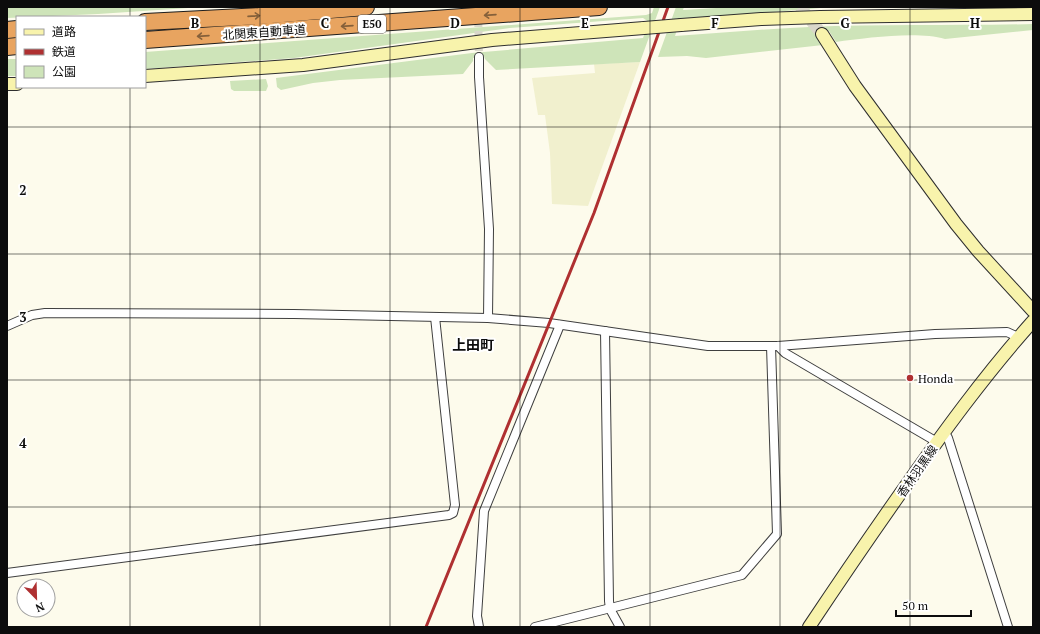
<svg xmlns="http://www.w3.org/2000/svg" width="1040" height="634" viewBox="0 0 1040 634" font-family="'PT Serif','Noto Sans JP',serif">
<style>
.farmland{fill:#f1f0ce}
.green{fill:#cee4b9}
.lines{fill:none;stroke-linecap:round;stroke-linejoin:round}
.street-tunnel{stroke:#d9d7ca;stroke-width:8;stroke-dasharray:8 4;stroke-linecap:butt}
.secondary-tunnel{stroke:#d9d7ca;stroke-width:12;stroke-dasharray:12 6;stroke-linecap:butt}
.street-casing{stroke:#3f3f3f;stroke-width:10}
.secondary-casing{stroke:#2e2e2e;stroke-width:14}
.highway-casing{stroke:#1d1d1d;stroke-width:18}
.street{stroke:#fff;stroke-width:8}
.secondary{stroke:#f8f3ac;stroke-width:12}
.highway{stroke:#e8a460;stroke-width:16}
.rail{stroke:#af3031;stroke-width:3}
.secondary-bridge-casing{stroke:#2e2e2e;stroke-width:14;stroke-linecap:butt}
.secondary-bridge{stroke:#f8f3ac;stroke-width:12}
.oneway{stroke:#85603a}
.grid{fill:none;stroke:#0c0c0c;stroke-width:1;stroke-opacity:0.55}
.poi-dot{fill:#af3031;stroke:#fff;stroke-width:1.5}
.labels{text-anchor:middle;dominant-baseline:central;stroke-width:4;stroke-linejoin:round;paint-order:stroke}
.shield{fill:#fff;stroke:#555;stroke-width:1}
.shield-label{font-size:11px;font-weight:bold;fill:#0c0c0c}
.street-label{font-size:12px;fill:#0c0c0c;stroke:#fff}
.poi-label{font-size:12px;fill:#0c0c0c;stroke:#fff;text-anchor:start}
.quarter-label{font-size:14px;font-weight:bold;fill:#0c0c0c;stroke:#fff}
.grid-label{font-size:13px;text-anchor:middle;font-weight:bold;fill:#0c0c0c;stroke:#fff;stroke-width:4;stroke-linejoin:round;paint-order:stroke}
</style>
<rect width="100%" height="100%" fill="#fdfbec"/>
<!-- farmland -->
<polygon class="farmland" points="640,62 588,206 552,204 550,153 545,115 538,115 532,78 595,73 594,64"/>
<!-- green -->
<g class="green">
<polygon points="7,7 203,7 98,14 7,18"/>
<polygon points="654,7 660,7 640,62 496,70 485,59 484,56 473,58 473,61 463,74 340,80 313,83 281,90 277,87 276,78 472,53 643,38 649,22 643,18 510,28 294,58 145,69 145,52 646,15 652,13"/>
<path d="M676 7H684L683 10 733 7H927L820 8 680 20 675 36C720 33 764 29 809 27 883 24 958 26 1033 24V30L945 39C917 31 866 38 836 42L829 31 816 37 823 45 706 58 687 56 658 57Z"/>
<rect x="7" y="59" width="10" height="17"/>
<polygon points="266,79 268,86 266,91 234,91 231,89 230,81"/>
</g>
<g class="lines">
<!-- street-tunnel -->
<polyline class="street-tunnel" points="478,7 479,57"/>
<!-- secondary-tunnel -->
<polyline class="secondary-tunnel" points="800,7 822,34"/>
<defs>
<g id="street">
<polyline points="479,57 479,77 489,229 488,318"/>
<polyline points="7,326 32,315 45,313 294,314 488,318 549,323 708,346 778,346 935,334 1007,332 1018,337"/>
<polyline points="605,331 609,601 610,609 620,627"/>
<polyline points="778,346 785,353 937,442"/>
<polyline points="944,431 948,438 1008,627"/>
<polyline points="7,573 449,515 453,513 455,505 435,317"/>
<polyline points="479,627 477,616 484,511 560,325"/>
<polyline points="535,627 742,575 777,534 771,346"/>
</g>
<g id="secondary">
<polyline points="681,25 761,19 820,17 1033,14"/>
<polyline points="822,34 855,86 956,224 978,251 1033,311"/>
<polyline points="145,76 303,65 492,40 644,28"/>
<polyline points="7,84 17,84"/>
<path d="M809 627C839 582 869 538 900 494 942 434 984 376 1033 321"/>
</g>
<g id="highway">
<polyline points="145,22 259,16 366,7"/>
<polyline points="7,30 17,29"/>
<polyline points="145,40 599,7"/>
<polyline points="7,47 17,46"/>
</g>
</defs>
<!-- street casing -->
<use href="#street" class="street-casing"/>
<!-- secondary casing -->
<use href="#secondary" class="secondary-casing"/>
<!-- highway casing -->
<use href="#highway" class="highway-casing"/>
<!-- street -->
<use href="#street" class="street"/>
<!-- secondary -->
<use href="#secondary" class="secondary"/>
<!-- highway -->
<use href="#highway" class="highway"/>
<!-- rail -->
<polyline class="rail" points="426,627 594,213 668,7"/>
<defs>
<polyline id="secondary-bridge" points="644,28 681,25"/>
</defs>
<!-- secondary-bridge casing -->
<use href="#secondary-bridge" class="secondary-bridge-casing"/>
<!-- secondary-bridge -->
<use href="#secondary-bridge" class="secondary-bridge"/>
</g>
<!-- one-way arrows -->
<defs><path id="oneway-shaft" d="M-6 0H5M1.5-3L5.5 0L1.5 3" fill="none" stroke-width="1.6" stroke-linecap="round" stroke-linejoin="round"/></defs>
<g class="oneway">
<use href="#oneway-shaft" transform="translate(490 15) rotate(176)"/>
<use href="#oneway-shaft" transform="translate(254 16) rotate(-4)"/>
<use href="#oneway-shaft" transform="translate(347 26) rotate(176)"/>
<use href="#oneway-shaft" transform="translate(203 36) rotate(176)"/>
</g>
<!-- grid -->
<path class="grid" d="M130 7V17M260 7V627M390 7V627M520 7V627M650 7V627M780 7V627M910 7V627M130 87V627M7 127H1033M7 254H1033M7 380H1033M7 507H1033"/>
<!-- markers -->
<circle class="poi-dot" cx="910" cy="378" r="4"/>
<g class="labels">
<!-- shield labels -->
<rect class="shield" x="358" y="15" width="28" height="18" rx="3"/>
<g class="shield-label">
<text x="372" y="24">E50</text>
</g>
<!-- street labels -->
<g class="street-label">
<text transform="translate(264 32) rotate(-4)">北関東自動車道</text>
<text transform="translate(917 471) rotate(-55)">香林羽黒線</text>
</g>
<!-- poi labels -->
<g class="poi-label">
<text x="918" y="378">Honda</text>
</g>
<!-- quarter labels -->
<g class="quarter-label">
<text x="473" y="344">上田町</text>
</g>
</g>
<g class="grid-label">
<text x="195" y="28">B</text>
<text x="325" y="28">C</text>
<text x="455" y="28">D</text>
<text x="585" y="28">E</text>
<text x="715" y="28">F</text>
<text x="845" y="28">G</text>
<text x="975" y="28">H</text>
<text x="23" y="195">2</text>
<text x="23" y="322">3</text>
<text x="23" y="448">4</text>
</g>
<!-- border -->
<rect width="1040" height="634" fill="none" stroke="#0c0c0c" stroke-width="16"/>
<!-- legend -->
<rect x="16" y="16" width="130" height="72" fill="#ffffff" stroke="#9e9e9e"/>
<rect x="24" y="29" width="20" height="6" fill="#f8f3ac" stroke="#9e9e9e"/>
<text x="52" y="36" font-size="12" fill="#0c0c0c">道路</text>
<rect x="24" y="49" width="20" height="6" fill="#af3031" stroke="#9e9e9e"/>
<text x="52" y="56" font-size="12" fill="#0c0c0c">鉄道</text>
<rect x="24" y="66" width="20" height="12" fill="#cee4b9" stroke="#9e9e9e"/>
<text x="52" y="76" font-size="12" fill="#0c0c0c">公園</text>
<!-- north arrow -->
<g transform="translate(36 598) rotate(157)"><circle r="19" fill="#ffffff" stroke="#9e9e9e"/>
<path d="M0-3L7 15L0 10L-7 15Z" fill="#af3031"/>
<text y="-6" font-size="11" font-weight="bold" text-anchor="middle" fill="#0c0c0c">N</text>
</g>
<!-- scale -->
<path d="M896 610v6h75v-6" fill="none" stroke="#0c0c0c" stroke-width="2"/>
<text x="902" y="610" font-size="12" fill="#0c0c0c" stroke="#ffffff" stroke-width="3" paint-order="stroke">50 m</text>
</svg>
